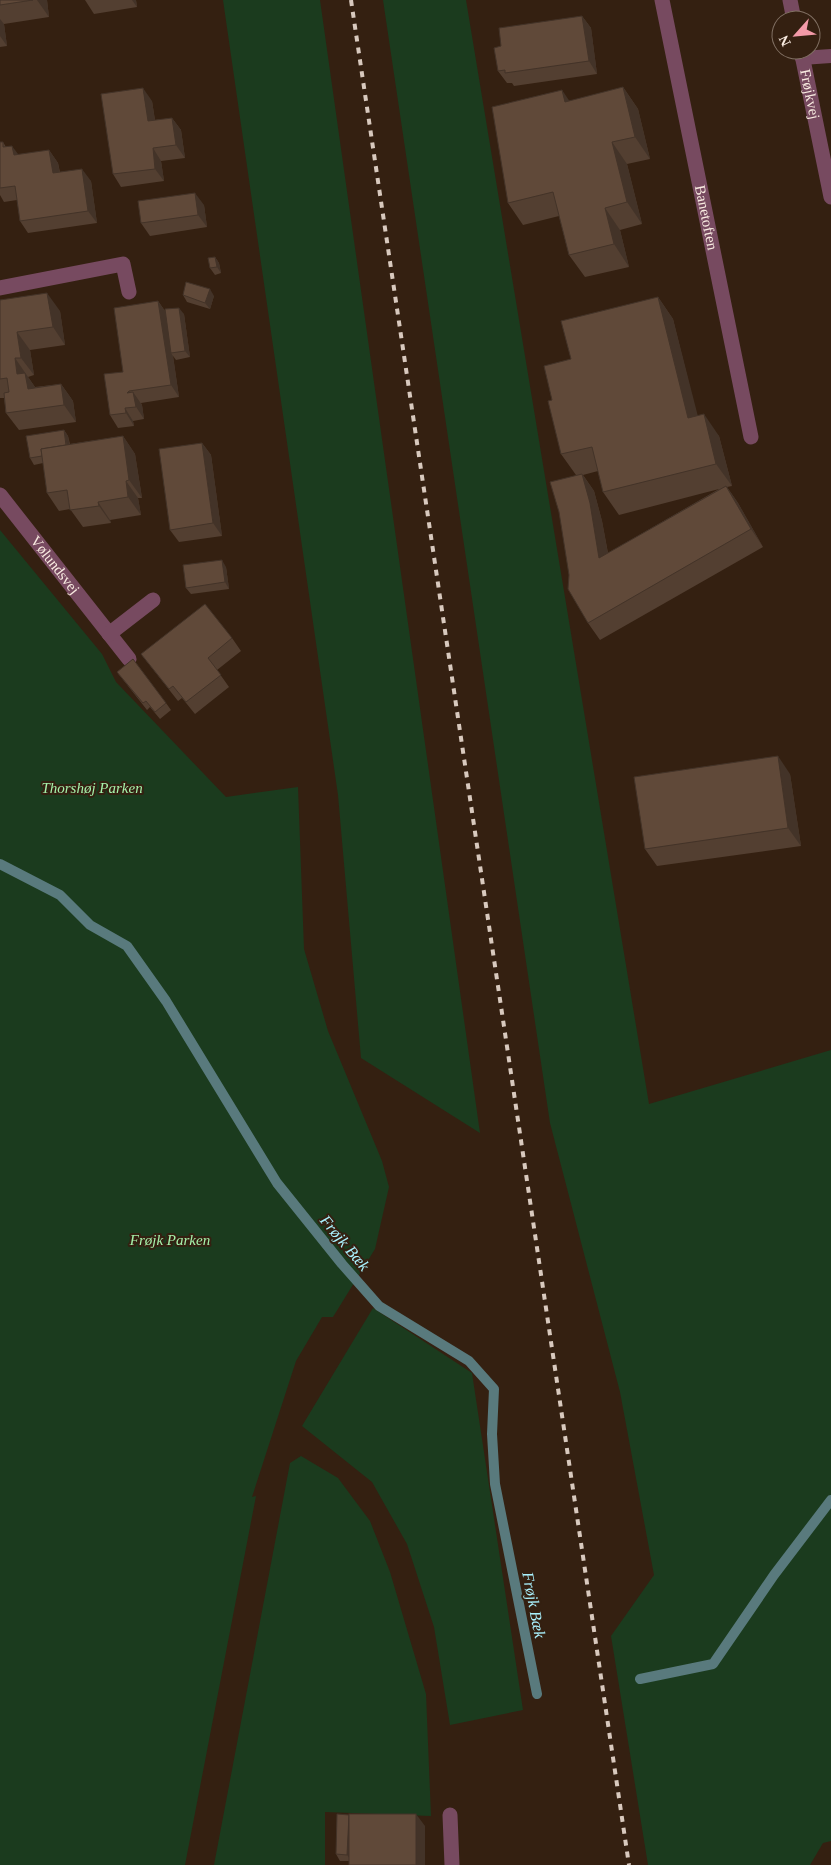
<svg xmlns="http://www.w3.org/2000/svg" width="831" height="1865" viewBox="0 0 831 1865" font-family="Georgia,serif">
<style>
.green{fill:#1b3b1e}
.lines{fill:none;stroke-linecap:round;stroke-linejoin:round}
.stream{stroke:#597a7d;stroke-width:10}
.service{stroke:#774a60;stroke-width:14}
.minor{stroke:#774a60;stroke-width:15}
.tertiary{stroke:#774a60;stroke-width:15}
.rail{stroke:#d8c9be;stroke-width:4;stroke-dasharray:6 6;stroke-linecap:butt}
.wall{fill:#533f31;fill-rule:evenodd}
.shaded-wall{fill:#433328}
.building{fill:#604939;stroke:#433328}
.labels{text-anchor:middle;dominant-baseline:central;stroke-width:4;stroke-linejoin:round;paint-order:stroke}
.street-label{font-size:15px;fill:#f8eae0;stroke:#342011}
.park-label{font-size:15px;font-style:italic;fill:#a6f2ab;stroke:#342011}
.water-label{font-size:16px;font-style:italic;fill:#aaf2fe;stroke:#342011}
</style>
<rect width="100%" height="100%" fill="#342011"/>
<!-- green -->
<g class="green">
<polygon points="223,0 320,0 480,1133 361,1058 338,795"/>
<polygon points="383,0 466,0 649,1104 831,1050 831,1841 823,1843 810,1865 648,1865 611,1636 654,1575 620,1392 550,1123"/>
<polygon points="0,530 102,654 116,682 226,797 298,787 304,949 328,1031 382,1161 389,1187 375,1249 333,1317 322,1317 296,1361 252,1497 256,1496 185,1865 0,1865"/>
<polygon points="373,1308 472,1373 523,1710 450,1725 434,1627 407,1544 372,1482 302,1426"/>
<polygon points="301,1456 338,1478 370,1521 390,1572 426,1694 431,1816 325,1812 325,1865 214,1865 290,1463"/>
</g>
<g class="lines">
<!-- stream -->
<g class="stream">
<polyline points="0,864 60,895 90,925 127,946 166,1001 277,1183 342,1264 379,1306 469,1361 494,1389 492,1434 495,1484 537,1694"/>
<polyline points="640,1679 713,1664 774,1575 831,1500"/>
</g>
<!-- service -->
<polyline class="service" points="802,58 831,56"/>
<!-- minor -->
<g class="minor">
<path id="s1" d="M662 0 751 437"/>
<polyline points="0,288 123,264 129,292"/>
<path id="s2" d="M0 495 129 659"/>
<polyline points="109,634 153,600"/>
<polyline points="450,1815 452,1865"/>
</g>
<!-- tertiary -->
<g class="tertiary">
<polyline points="790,0 794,20"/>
<path id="s3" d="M801 50 831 197"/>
</g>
<!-- rail -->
<polyline class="rail" points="351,0 629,1865"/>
</g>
<!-- wall -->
<g class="wall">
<polygon points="0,0 47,0 49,17 4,24 7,46 0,47"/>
<polygon points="85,0 136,0 137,7 94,14"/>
<polygon points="582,16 591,28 597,74 514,86 512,83 507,83 498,71 501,46"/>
<polygon points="623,87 638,109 650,159 627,164 642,224 620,230 629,267 585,277 569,255 559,216 523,225 508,203 570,101"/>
<polygon points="152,101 155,120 172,118 181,130 185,158 161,161 164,181 121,187 113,174"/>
<polygon points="0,142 3,142 6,147 19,155 49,150 58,163 60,172 91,181 97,223 28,233 20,221 17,200 4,202 0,195"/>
<polygon points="204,205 207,227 150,236 141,223"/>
<polygon points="215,257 219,263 221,273 215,275 210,268"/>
<polygon points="183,295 214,296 210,309 187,302"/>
<path d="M658 297 673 319 697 416 719 436 732 486 727 487 738 503 763 547 600 640 588 623 576 475 561 454 552 400 571 359ZM598 471 603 492 619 515 719 489 608 553 602 521 594 491 583 475Z"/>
<polygon points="0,300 60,311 65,345 30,350 34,375 28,377 35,387 61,384 73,401 76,422 19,430 6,413 4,398 0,398"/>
<polygon points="158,301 165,311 184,314 190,357 176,360 173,356 179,397 141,403 142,405 144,419 133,421 134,426 118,428 110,415 123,372"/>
<polygon points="64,430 68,436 70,444 123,436 135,454 142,498 138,498 141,515 110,520 111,523 83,527 70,509 59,511 47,493 43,463 34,465 30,458"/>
<polygon points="202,443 211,455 222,536 179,542 170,530"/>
<polygon points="226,567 229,589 191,594 186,588"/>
<polygon points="232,638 241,651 217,670 229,687 195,714 182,698 178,701 141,654"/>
<polygon points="117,672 166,703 171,710 160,719 150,707 147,710"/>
<polygon points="790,774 801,846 657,866 645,849"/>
<polygon points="425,1826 425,1865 349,1865 349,1861 340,1861 336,1854"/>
</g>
<!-- shaded-wall -->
<g class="shaded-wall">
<polygon points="37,0 47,0 49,17"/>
<polygon points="132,0 136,0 137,7"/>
<polygon points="582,16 591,28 597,74 589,61"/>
<polygon points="0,19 4,24 7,46 0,36"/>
<polygon points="623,87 638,109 650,159 635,137"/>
<polygon points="143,88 152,101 157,134 148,121"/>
<polygon points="562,90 577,112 565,102"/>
<polygon points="172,118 181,130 185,158 176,145"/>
<polygon points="612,142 627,164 642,224 627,202"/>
<polygon points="12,146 21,158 14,155"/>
<polygon points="153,148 161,161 164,181 155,169"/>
<polygon points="49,150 58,163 62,186 53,173"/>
<polygon points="82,169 91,181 97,223 88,211"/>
<polygon points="195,193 204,205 207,227 198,215"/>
<polygon points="605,208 620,230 629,267 614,244"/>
<polygon points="215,257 219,263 221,273 217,267"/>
<polygon points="210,289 214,296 210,309 205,303"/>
<polygon points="47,293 60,311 65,345 53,327"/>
<polygon points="658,297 673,319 704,440 688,418"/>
<polygon points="158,301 167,314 171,353 173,356 179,397 171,385"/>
<polygon points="179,308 184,314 190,357 185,351"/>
<polygon points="17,332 30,350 34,375 21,358"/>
<polygon points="15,358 37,390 40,406 17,374"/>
<polygon points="61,384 73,401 76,422 64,405"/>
<polygon points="129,391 134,399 133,392 142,405 144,419 127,393"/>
<polygon points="125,408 133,421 134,426 126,413"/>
<polygon points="704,414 719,436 732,486 716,464"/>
<polygon points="64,430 68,436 72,459 68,452"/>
<polygon points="123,436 135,454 142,498 129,480"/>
<polygon points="202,443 211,455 222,536 213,523"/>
<polygon points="582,474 594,491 602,521 612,576 599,558"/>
<polygon points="126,481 138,498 141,515 128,497"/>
<polygon points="726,486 738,503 763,547 751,529"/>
<polygon points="98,502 110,520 111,523 99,506"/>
<polygon points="222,560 226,567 229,589 225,582"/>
<polygon points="778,756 790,774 801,846 788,828"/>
<polygon points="416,1814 425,1826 425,1865 416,1865"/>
<polygon points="349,1815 352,1861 347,1855"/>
</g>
<!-- building -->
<g class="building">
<polygon points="0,0 33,0 0,5"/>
<polygon points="582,16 589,61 505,73 505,70 498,71 494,48 501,46 499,28"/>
<polygon points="623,87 635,137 612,142 627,202 605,208 614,244 569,255 553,192 508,203 492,107 562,90 565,102"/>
<polygon points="143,88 148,121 172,118 176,145 153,148 155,169 113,174 101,94"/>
<polygon points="0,142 3,142 3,147 12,146 14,155 49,150 53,173 82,169 88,211 20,221 15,186 0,188"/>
<polygon points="195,193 198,215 141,223 138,201"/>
<polygon points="215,257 217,267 210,268 208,258"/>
<polygon points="186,282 210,289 205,303 183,295"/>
<polygon points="47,293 53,327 17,332 21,358 15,358 17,374 25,373 28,389 61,384 64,405 6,413 4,393 9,392 7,378 0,379 0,300"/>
<polygon points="658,297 688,418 704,414 716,464 603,492 592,447 561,454 548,401 552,400 544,366 571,359 561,321"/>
<polygon points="158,301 171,385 129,391 127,393 133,392 136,407 125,408 126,413 110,415 104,374 123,372 114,308"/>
<polygon points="179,308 185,351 171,353 165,309"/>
<polygon points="64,430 66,445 41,449 42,456 30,458 26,436"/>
<polygon points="123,436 129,480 126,481 128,497 98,502 99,506 70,510 67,490 47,493 41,449"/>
<polygon points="202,443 213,523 170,530 159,449"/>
<polygon points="582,474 590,503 599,558 726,486 751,529 588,623 568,589 569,575 559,512 550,482"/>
<polygon points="222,560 225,582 186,588 183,565"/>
<polygon points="205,604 232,638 208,658 221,675 186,702 173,686 169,689 141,654"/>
<polygon points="133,659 166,703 155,712 146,701 143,703 117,672"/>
<polygon points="778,756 788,828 645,849 634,777"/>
<polygon points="337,1814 349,1815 347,1855 336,1854"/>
<rect x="349" y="1814" width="67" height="51"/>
</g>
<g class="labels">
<!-- street labels -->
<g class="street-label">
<text stroke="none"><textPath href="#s3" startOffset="45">Frøjkvej</textPath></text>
<text stroke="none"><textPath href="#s1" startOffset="222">Banetoften</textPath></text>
<text stroke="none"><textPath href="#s2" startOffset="89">Vølundsvej</textPath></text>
</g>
<!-- park labels -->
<g class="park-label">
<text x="92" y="788">Thorshøj Parken</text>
<text x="170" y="1240">Frøjk Parken</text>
</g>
<!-- water labels -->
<g class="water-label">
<text transform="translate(345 1243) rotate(50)">Frøjk Bæk</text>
<text transform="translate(534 1605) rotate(79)">Frøjk Bæk</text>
</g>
</g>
<!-- north arrow -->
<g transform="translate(796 35) rotate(243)"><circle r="24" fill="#342011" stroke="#827164"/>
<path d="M0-4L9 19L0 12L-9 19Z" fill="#f39aa8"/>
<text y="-8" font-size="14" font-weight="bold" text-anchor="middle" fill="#f8eae0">N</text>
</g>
</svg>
